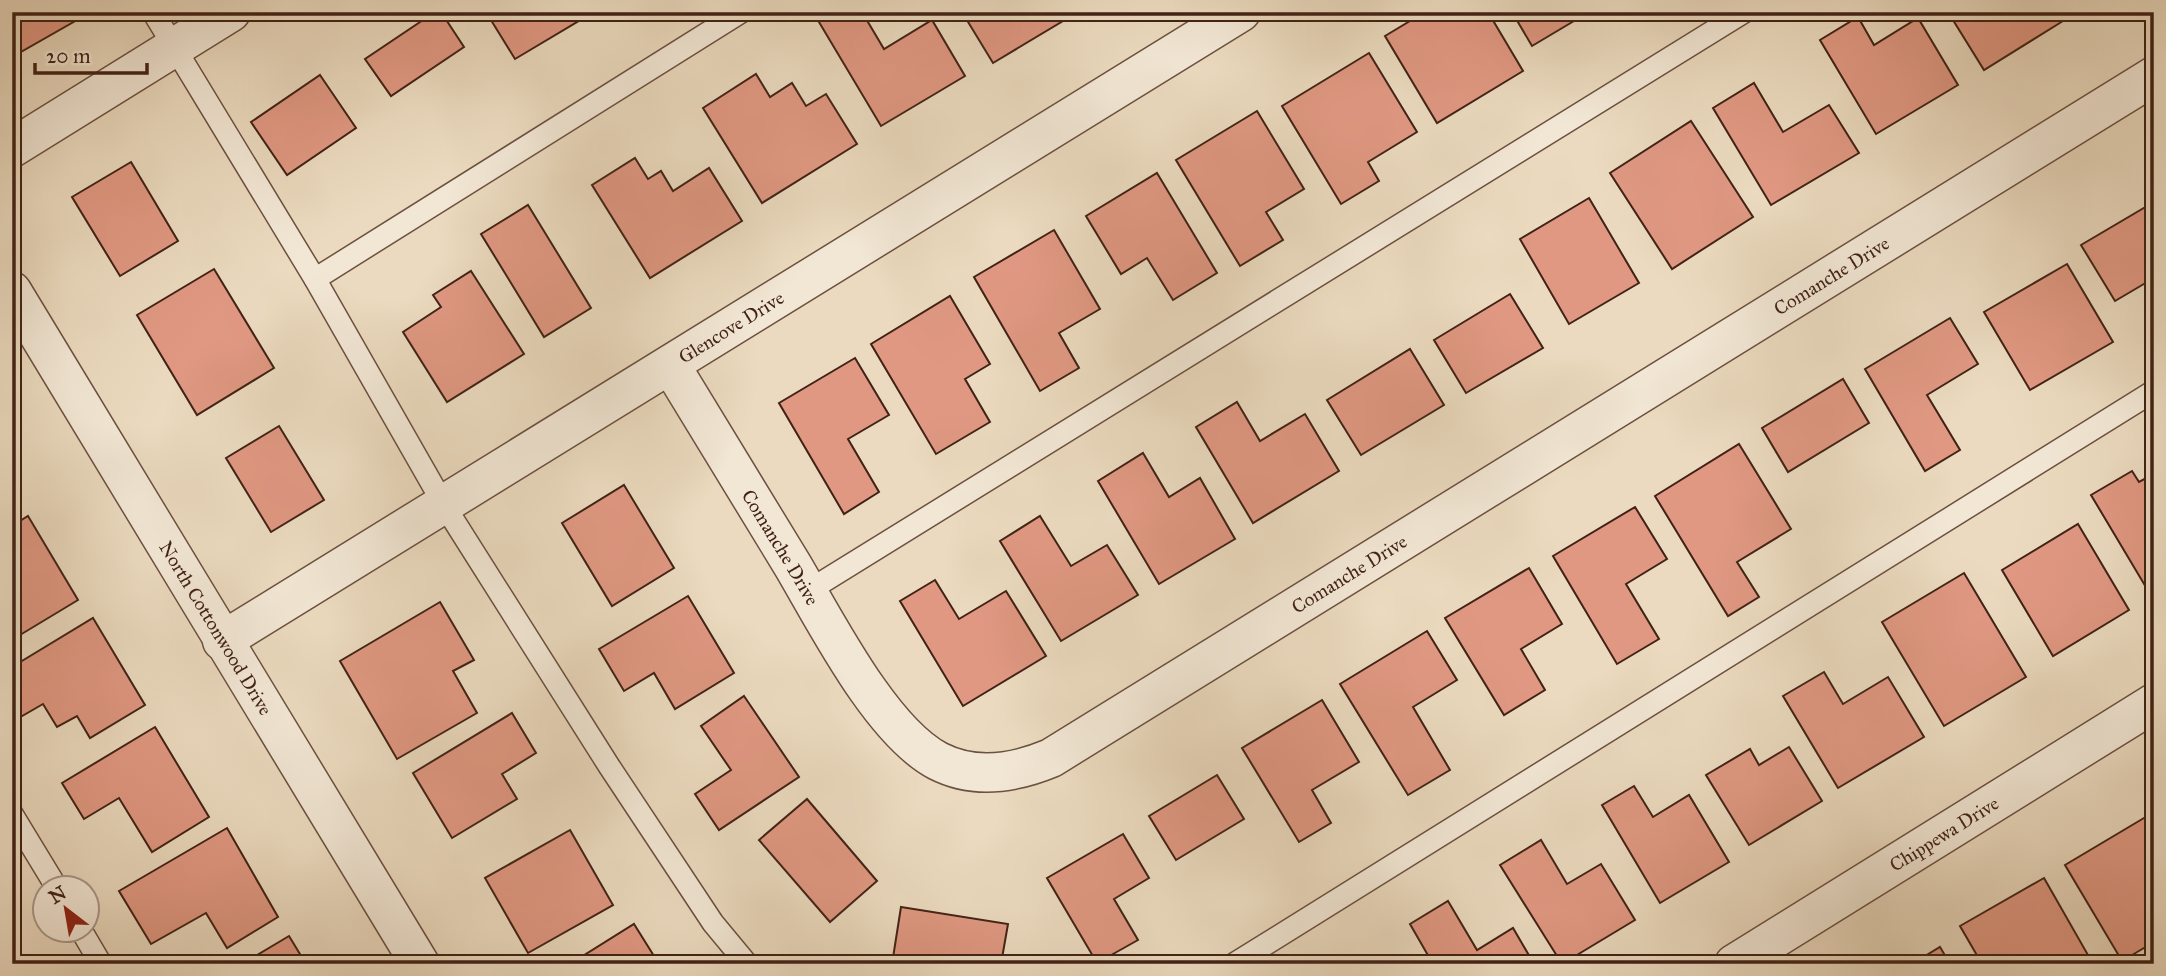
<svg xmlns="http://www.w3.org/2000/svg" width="2166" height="976" viewBox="0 0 2166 976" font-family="'IM FELL Great Primer',serif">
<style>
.building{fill:#e09882;stroke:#412216;stroke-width:2}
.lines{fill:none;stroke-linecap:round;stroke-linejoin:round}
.service-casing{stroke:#6c5040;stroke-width:24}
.minor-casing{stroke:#6c5040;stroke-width:41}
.service{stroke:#f2e7d5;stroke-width:21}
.minor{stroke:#f2e7d5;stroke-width:38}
.labels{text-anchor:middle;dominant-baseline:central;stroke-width:6;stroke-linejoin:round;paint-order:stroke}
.street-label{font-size:19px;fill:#412216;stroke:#f2e7d5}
</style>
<rect width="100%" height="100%" fill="#ebdabf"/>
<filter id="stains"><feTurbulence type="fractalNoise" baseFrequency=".00286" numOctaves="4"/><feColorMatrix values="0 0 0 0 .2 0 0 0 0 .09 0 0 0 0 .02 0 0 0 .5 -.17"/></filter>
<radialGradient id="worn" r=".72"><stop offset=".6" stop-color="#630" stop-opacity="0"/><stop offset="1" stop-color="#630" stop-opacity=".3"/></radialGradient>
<!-- building -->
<g class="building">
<polygon points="12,12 91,12 12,57"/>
<polygon points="435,12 441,12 464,47 391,96 365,59"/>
<polygon points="486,12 585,12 587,16 515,59"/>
<polygon points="813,12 862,12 884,49 932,20 965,76 881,126"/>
<polygon points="962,12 1078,12 993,63"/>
<polygon points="1425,12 1488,12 1523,71 1437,123 1385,36"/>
<polygon points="1512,12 1589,12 1532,46"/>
<polygon points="1948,12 2058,12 2063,21 1984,70"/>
<polygon points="1858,17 1874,45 1918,18 1958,85 1876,134 1820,40"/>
<polygon points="1369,53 1417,132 1368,162 1379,181 1341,204 1282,106"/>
<polygon points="756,74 770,97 792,83 806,106 826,94 857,144 762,203 703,108"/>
<polygon points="320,75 356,128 287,175 251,122"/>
<polygon points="1754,83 1783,132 1829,105 1859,153 1771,205 1713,108"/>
<polygon points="1257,111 1304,189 1266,212 1283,240 1240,266 1176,160"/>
<polygon points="1691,121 1753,217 1672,269 1610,173"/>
<polygon points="635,158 648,179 661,171 673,191 709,168 742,221 650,278 592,185"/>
<polygon points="131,162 178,241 120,276 72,197"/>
<polygon points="1157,173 1217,273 1173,300 1147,258 1121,274 1086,216"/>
<polygon points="1589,198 1639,283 1569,324 1520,239"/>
<polygon points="2154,202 2154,278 2115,301 2081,245"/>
<polygon points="528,205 591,308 544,337 481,234"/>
<polygon points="1054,230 1100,309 1059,333 1079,368 1040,391 974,277"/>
<polygon points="2067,264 2113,342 2030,390 1984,312"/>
<polygon points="214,269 274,368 197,415 137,315"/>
<polygon points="471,271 524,354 447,402 403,332 441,307 433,295"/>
<polygon points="1510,294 1543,348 1466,393 1434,340"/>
<polygon points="950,296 990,364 965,379 990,422 936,454 871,344"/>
<polygon points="1950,318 1978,364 1927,395 1960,450 1925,471 1865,369"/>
<polygon points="1410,349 1444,405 1361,455 1327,400"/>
<polygon points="855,358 889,415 848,439 879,492 844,514 779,403"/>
<polygon points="1843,379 1869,423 1788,472 1762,428"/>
<polygon points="1237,402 1260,441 1305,414 1339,471 1253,523 1196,427"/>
<polygon points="279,426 324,500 271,532 226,458"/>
<polygon points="1739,444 1791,529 1737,562 1759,597 1728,616 1655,496"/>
<polygon points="1143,453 1169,497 1200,478 1235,539 1159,584 1098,481"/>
<polygon points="2132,471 2139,482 2154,474 2153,599 2091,495"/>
<polygon points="624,485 674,568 612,606 562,523"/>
<polygon points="1635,507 1667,559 1626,584 1659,639 1617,664 1553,556"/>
<polygon points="28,516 78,600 20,635 12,622 12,526"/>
<polygon points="1040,516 1071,566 1107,545 1138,595 1061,641 1000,541"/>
<polygon points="2078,524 2129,610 2053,656 2002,570"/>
<polygon points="1529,568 1562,624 1521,649 1545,690 1504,715 1445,618"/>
<polygon points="1964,573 2026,677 1944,726 1882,622"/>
<polygon points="935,580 959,619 1006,591 1046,656 963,706 900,601"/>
<polygon points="688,596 734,673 675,709 654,673 624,691 599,649"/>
<polygon points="440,602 474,660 453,671 477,713 397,759 340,661"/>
<polygon points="93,618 145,705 90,738 77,716 57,727 43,704 17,719 12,712 12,667"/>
<polygon points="1427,631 1457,680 1413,707 1450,770 1408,795 1340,684"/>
<polygon points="1824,672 1843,704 1888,677 1924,737 1838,788 1783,696"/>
<polygon points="744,696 799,777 719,830 695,794 731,770 701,726"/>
<polygon points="1322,700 1359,762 1312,790 1331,823 1299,842 1242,748"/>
<polygon points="512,713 536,753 502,774 517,799 452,838 413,773"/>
<polygon points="155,727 209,817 152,852 119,798 84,819 62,783"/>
<polygon points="1789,747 1822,801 1749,845 1706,775 1750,749 1759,765"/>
<polygon points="1217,775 1244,819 1176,860 1149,816"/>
<polygon points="1634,786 1653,817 1689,795 1729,862 1660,903 1602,805"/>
<polygon points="807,799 877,881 830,922 759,840"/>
<polygon points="2149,815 2154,823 2154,942 2122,961 2065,865"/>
<polygon points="227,828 278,917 227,948 206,913 151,944 119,891"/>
<polygon points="570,830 613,905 528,953 485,878"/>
<polygon points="1123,834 1149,878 1114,899 1138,940 1097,963 1047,878"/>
<polygon points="1541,840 1567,884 1601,864 1635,920 1562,964 1500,865"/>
<polygon points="2044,878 2088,955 2072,964 1982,964 1960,926"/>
<polygon points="1448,901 1477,950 1513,928 1534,964 1433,964 1410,924"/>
<polygon points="901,907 1008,924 1001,964 892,964"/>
<polygon points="634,924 659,964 570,964"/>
<polygon points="289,936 306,964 242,964"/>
<polygon points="1940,947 1950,964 1912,964"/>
</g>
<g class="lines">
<defs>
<g id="service">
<polyline points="153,12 315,279 444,505 609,766 713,923 747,964"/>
<polyline points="315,279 741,12"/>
<polyline points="808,591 1744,12"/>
<polyline points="12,814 57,888"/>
<polyline points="81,930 101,964"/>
<polyline points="1234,964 2154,391"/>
</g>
<g id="minor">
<polyline points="12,148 231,12"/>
<path id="s1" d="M12 291 420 964"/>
<path id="s2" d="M671 366C712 433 752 500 793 566 826 622 881 731 938 761 975 780 1015 773 1051 758L2154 76"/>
<path id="s3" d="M222 641 1241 12"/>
<path id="s4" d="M1734 964 2154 703"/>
</g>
</defs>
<!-- service casing -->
<use href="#service" class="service-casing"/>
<!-- minor casing -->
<use href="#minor" class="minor-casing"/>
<!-- service -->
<use href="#service" class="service"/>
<!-- minor -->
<use href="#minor" class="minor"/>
</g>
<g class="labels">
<!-- street labels -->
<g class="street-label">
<text stroke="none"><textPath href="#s2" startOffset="1514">Comanche Drive</textPath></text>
<text stroke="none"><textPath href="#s3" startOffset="598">Glencove Drive</textPath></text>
<text stroke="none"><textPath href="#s2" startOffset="212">Comanche Drive</textPath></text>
<text stroke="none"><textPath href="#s2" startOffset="947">Comanche Drive</textPath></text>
<text stroke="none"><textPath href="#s1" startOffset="394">North Cottonwood Drive</textPath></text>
<text stroke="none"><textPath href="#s4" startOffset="247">Chippewa Drive</textPath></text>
</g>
</g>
<!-- margin -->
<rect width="2166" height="976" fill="none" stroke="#ebdabf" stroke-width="42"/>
<rect x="14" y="14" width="2138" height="948" fill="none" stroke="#412216" stroke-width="3.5"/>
<rect x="21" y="21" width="2124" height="934" fill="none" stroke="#412216" stroke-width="2"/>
<!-- north arrow -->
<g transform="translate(66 909) rotate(329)"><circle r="33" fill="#f2e7d5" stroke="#ab9889" stroke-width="2"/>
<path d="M0-5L12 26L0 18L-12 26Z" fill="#8f2418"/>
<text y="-10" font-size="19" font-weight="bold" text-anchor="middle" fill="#412216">N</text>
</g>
<!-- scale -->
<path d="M35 63v10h112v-10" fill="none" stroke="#412216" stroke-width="3.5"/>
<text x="46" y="63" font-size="21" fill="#412216" stroke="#f2e7d5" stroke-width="5" paint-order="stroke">20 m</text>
<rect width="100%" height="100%" filter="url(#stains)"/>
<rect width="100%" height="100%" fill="url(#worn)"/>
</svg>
